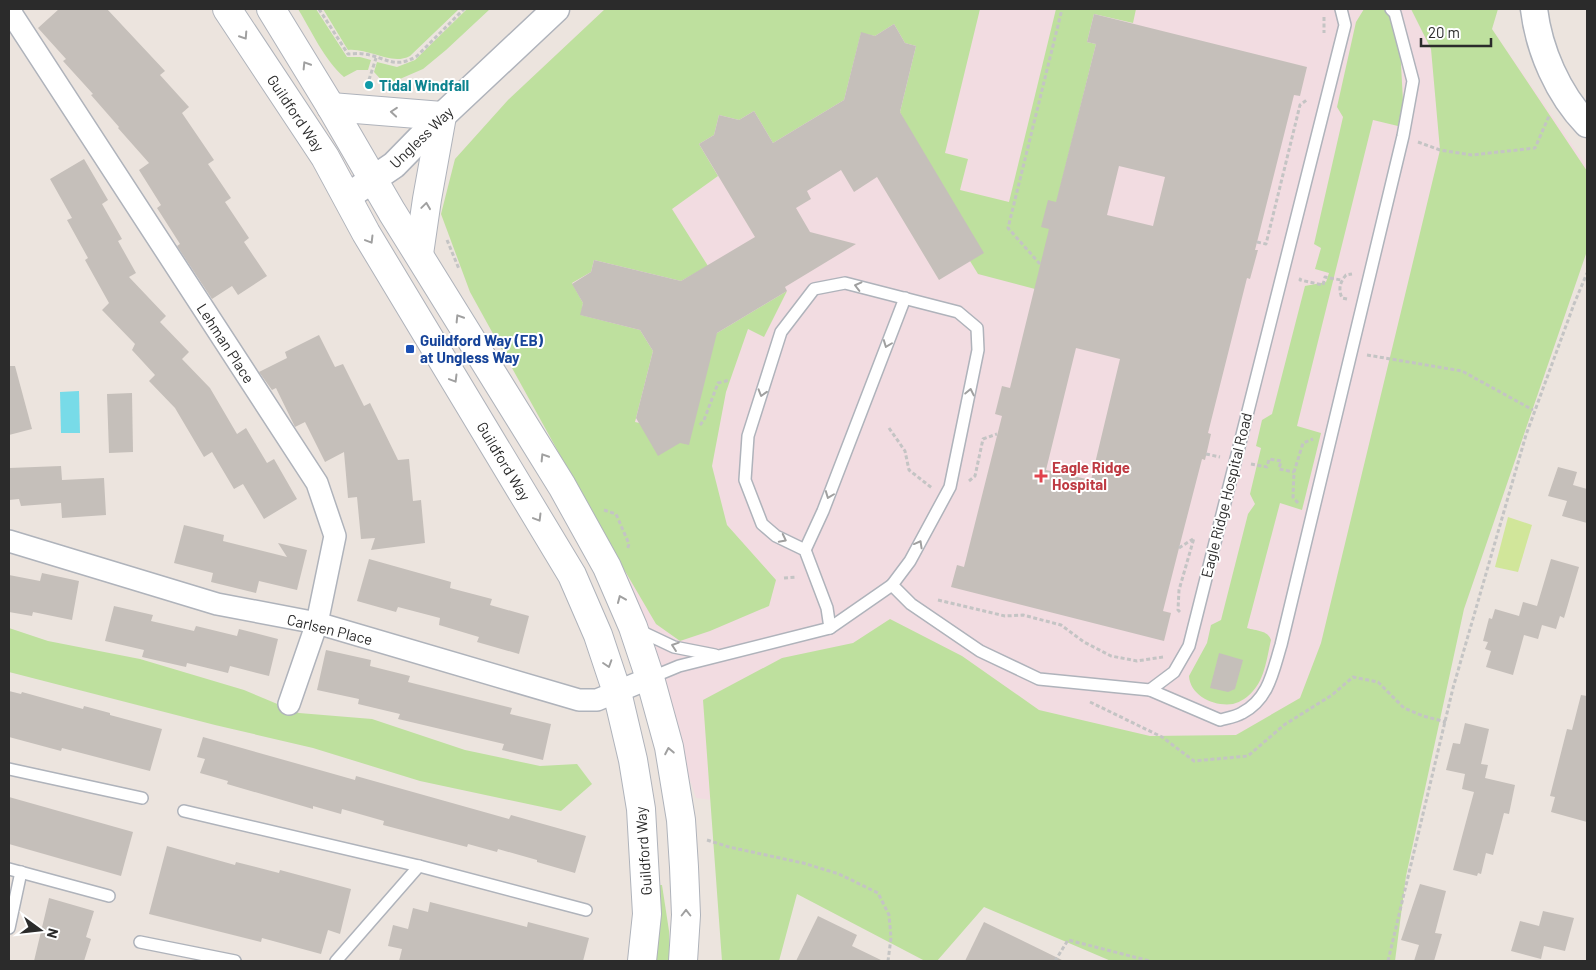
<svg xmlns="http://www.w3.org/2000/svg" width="1596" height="970" viewBox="0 0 1596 970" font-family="Barlow,sans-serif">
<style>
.medical{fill:#f2dce1}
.green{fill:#bee09e}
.pitch{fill:#d1e69a}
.water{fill:#78dbe8}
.building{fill:#c5bfba;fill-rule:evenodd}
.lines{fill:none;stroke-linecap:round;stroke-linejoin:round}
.service-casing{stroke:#afb3bb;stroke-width:14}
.minor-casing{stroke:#afb3bb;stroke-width:24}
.tertiary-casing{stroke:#afb3bb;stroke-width:29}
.secondary-casing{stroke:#afb3bb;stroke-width:30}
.path{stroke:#c4c4c4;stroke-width:3;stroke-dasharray:4 2.5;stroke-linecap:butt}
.service{stroke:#fff;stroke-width:11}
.minor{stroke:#fff;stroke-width:21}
.tertiary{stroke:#fff;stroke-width:26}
.secondary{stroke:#fff;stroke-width:28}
.oneway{stroke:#a0a0a0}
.culture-dot{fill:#0f9aa8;stroke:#fff;stroke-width:2}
.transit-dot{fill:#1a4fb4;stroke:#fff;stroke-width:2}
.health-dot{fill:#e0444e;stroke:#fff;stroke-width:2}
.labels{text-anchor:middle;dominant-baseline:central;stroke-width:4;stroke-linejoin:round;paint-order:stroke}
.culture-label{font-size:15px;font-weight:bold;fill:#0d838f;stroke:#fff;text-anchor:start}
.street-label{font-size:15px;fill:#2b2b2b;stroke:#fff}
.transit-label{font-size:15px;font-weight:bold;fill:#164399;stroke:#fff;text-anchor:start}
.health-label{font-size:15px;font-weight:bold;fill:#be3a42;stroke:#fff;text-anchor:start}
</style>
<rect width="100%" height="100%" fill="#ece4de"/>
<!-- medical -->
<polygon class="medical" points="605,9 1498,9 1492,29 1587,166 1587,251 1373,875 696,798 608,542 470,292 441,214 455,159 508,100"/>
<!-- green -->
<g class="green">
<path d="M298 9H316L347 57H360L371 60 368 70H357L344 77C325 61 311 30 298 9Z"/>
<path d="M323 9H459L410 56C391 66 370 48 348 50Z"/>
<polygon points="467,9 490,9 446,50 423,69 386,85 374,72 377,62 397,67 415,60"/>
<polygon points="605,9 980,9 945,153 968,159 960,190 1009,202 1056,9 1136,9 1133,23 1094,14 1087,42 1096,44 1035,289 978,274 970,261 900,112 916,46 905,43 894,24 875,36 861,33 844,100 773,143 754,111 739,120 719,115 714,135 699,144 718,176 672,209 708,266 681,281 594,260 591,272 572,283 583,303 581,315 640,330 653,351 635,422 649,425 717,333 787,291 764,337 748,329 726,392 712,466 727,525 776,580 769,606 710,631 680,641 656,624 608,542 470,292 441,214 455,159 508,100"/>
<path d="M1364 9H1384L1393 18 1400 46 1403 101 1398 126 1373 120 1297 426 1321 433 1302 510 1280 503 1247 628C1256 631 1268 630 1271 640 1267 657 1265 678 1253 691 1248 697 1241 702 1233 704 1215 707 1190 696 1189 676L1207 643 1211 625 1221 620 1248 514 1255 504 1250 494 1261 448 1256 446 1262 420 1272 414 1305 286 1326 282 1329 273 1315 269 1321 248 1314 244 1343 117 1337 107 1356 22Z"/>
<polygon points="1411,9 1498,9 1492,29 1587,171 1587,251 1464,609 1406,876 1395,961 1111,961 984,907 937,961 925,961 797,894 779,961 722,961 703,700 782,658 853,643 890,619 962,656 1039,710 1150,736 1236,735 1300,698 1321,643 1440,150 1431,49"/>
<polygon points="9,628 48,641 140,659 244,690 299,713 372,719 465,750 540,766 577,764 592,784 561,811 420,781 313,748 215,725 9,672"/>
<polygon points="659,885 662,885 669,931 670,961 654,961"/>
</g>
<!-- pitch -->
<polygon class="pitch" points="1508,517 1532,525 1518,572 1495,567"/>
<!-- water -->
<polygon class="water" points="79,391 80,433 61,433 60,392"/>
<!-- building -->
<g class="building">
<polygon points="59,9 107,9 165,71 160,75 189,107 182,113 214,160 208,164 231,198 225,202 249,238 244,242 267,276 238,295 232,286 212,299 177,246 180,244 157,208 161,205 139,170 149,163 118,128 119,127 91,95 93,94 63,61 66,59 38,28"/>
<path d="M1094 14 1307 67 1300 96 1294 95 1255 250H1258L1250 279 1247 278 1208 433 1211 434 1205 460 1202 459 1179 548 1163 611 1171 613 1164 641 951 587 957 565 964 567 1002 416 995 414 1002 386 1010 388 1049 229 1041 227 1048 200 1056 202 1096 44 1087 42ZM1119 166 1165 177 1153 226 1107 215ZM1076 348 1120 359 1091 480 1046 470Z"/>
<polygon points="894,24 905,43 916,46 900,112 984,253 939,280 877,177 854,192 841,170 807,191 811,199 796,208 810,232 856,244 785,287 787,291 717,333 689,445 680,443 658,456 636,418 653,351 640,330 580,315 583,303 572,284 591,272 594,260 681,281 755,237 699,144 714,135 719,115 739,120 754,111 773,143 844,100 861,32 875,36"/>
<polygon points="84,159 108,200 102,204 122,239 118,241 136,273 129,277 166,316 160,322 189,352 182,359 210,388 237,434 246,428 267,463 274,459 297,499 264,519 243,484 234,489 212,452 204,457 175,408 149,381 155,375 132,350 135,344 102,310 109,303 85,260 88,258 67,220 72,218 50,179"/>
<polygon points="319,335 335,367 343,364 364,406 370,403 398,460 409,459 413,501 421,500 425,543 371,550 375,538 361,539 357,497 348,498 344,452 325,462 305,422 295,427 276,388 272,390 259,372 287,358 285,352"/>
<polygon points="9,366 15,366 32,429 9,435"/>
<polygon points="132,393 133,452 109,453 107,394"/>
<polygon points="61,466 62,480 104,478 106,515 62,518 61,503 21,506 19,499 9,500 9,468"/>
<polygon points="1558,467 1577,472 1573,485 1587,489 1587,523 1562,516 1567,501 1548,496"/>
<polygon points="184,525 224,535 223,541 287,557 278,543 307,550 297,590 259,581 256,593 211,582 213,573 174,563"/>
<polygon points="369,559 451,582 450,588 492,599 490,605 529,616 519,654 477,642 479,637 439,625 440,618 398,607 396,612 357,601"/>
<polygon points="1551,559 1579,567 1564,618 1560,616 1556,629 1542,625 1538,639 1524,635 1513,675 1486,667 1491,651 1485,649 1488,642 1483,641 1489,618 1492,619 1495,609 1519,616 1523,602 1537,606"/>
<polygon points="42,573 79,581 72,620 33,612 32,616 9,612 9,575 40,581"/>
<polygon points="114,606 153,615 151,621 194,631 196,626 237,636 239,629 278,639 269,676 230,666 228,673 187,663 186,667 142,657 144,650 105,641"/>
<polygon points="326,650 371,660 370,666 410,676 408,682 512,708 510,714 551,724 543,760 502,750 504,744 398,719 400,714 358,704 359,699 317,690"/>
<polygon points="1219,653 1243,660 1235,689 1228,692 1210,688"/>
<polygon points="9,691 21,694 22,692 83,709 84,706 110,713 110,715 162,729 150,771 62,748 61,751 9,737"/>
<polygon points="1581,695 1587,696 1587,822 1551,812 1555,797 1550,796 1567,729 1572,730"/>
<polygon points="1465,723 1489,729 1481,764 1488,765 1485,778 1515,785 1509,814 1504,813 1493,855 1486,853 1481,874 1478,873 1477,876 1453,870 1474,792 1462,789 1465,774 1446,770 1453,743 1460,744"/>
<polygon points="203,737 355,780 356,776 509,819 511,815 586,836 575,873 537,862 537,860 498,849 497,852 468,844 467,847 383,825 384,821 342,809 341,814 313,806 313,809 227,784 228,781 200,773 205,759 197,757"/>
<polygon points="9,797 133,832 121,876 9,844"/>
<polygon points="167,846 235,865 236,862 279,873 280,870 351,889 340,934 328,930 321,954 262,938 261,942 149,914"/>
<polygon points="1420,884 1446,891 1435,933 1442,934 1434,961 1414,961 1419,945 1401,940"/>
<polygon points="49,898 94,911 86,937 91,939 84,961 34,961"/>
<polygon points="430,902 527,927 528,922 589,938 583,961 399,961 402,949 388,946 393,925 408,929 413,908 428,912"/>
<polygon points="1543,911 1574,918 1565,951 1544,946 1541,959 1511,951 1520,921 1539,926"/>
<polygon points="818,916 857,935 852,946 883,961 796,961"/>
<polygon points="984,922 1064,961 965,961"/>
</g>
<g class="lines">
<defs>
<g id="service">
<polyline points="805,550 823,511 905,298"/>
<polyline points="830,628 827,608 805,550 776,536 762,524 745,480 748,436 781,332 814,289 845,283 958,312 977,328 978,350 950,487 910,561 892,585"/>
<polyline points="638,630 674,647 715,655"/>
<path d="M650 678 679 666 830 628 892 585 911 604 980 651 1039 679 1150 690 1220 720C1227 718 1235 717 1242 713 1269 699 1273 671 1281 645L1403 136 1413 81 1395 13 1391 9"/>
<polyline points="1150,690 1174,672 1189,646 1345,25 1341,9"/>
<polyline points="9,769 142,798"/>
<polyline points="184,811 419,866 586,910"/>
<polyline points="9,869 109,896"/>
<polyline points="9,928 21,872"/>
<polyline points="140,942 235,961"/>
<polyline points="336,961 419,866"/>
</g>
<g id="minor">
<polyline points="10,9 13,16 317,483 335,536 317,623 289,704"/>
<polyline points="9,541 217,604 317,623 579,700 597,700 650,678"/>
</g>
<g id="tertiary">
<path d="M1534 9C1539 50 1558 94 1587 124"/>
<polyline points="347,197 394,165 442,116 556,9"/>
</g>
<g id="secondary">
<polyline points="227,9 325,157 366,233 572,575 598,635 617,692 633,760 641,809 647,914 642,961"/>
<polyline points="271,9 331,107 392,212 562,486 607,567 633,627 650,678 669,747 681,820 684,867 686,915 683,961"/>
<polyline points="331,107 442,116 427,199 419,254"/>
</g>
</defs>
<!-- service casing -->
<use href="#service" class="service-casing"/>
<!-- minor casing -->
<use href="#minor" class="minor-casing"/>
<!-- tertiary casing -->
<use href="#tertiary" class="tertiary-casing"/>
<!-- secondary casing -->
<use href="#secondary" class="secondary-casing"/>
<!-- path -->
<g class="path">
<path d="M319 9 348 54C353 54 359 53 364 54 386 57 394 70 417 56L464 9"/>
<polyline points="1324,17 1324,33"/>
<polyline points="367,86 376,58"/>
<polyline points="1418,142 1440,150 1472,155 1535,148 1549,116"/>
<polyline points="447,240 459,269"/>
<polyline points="1257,242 1266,244 1300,105 1308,99"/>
<polyline points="1040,264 1008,228 1062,9"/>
<polyline points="1301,278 1300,280 1323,285 1325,277 1341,280"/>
<path d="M1347 299 1342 298C1338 289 1340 282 1346 275L1352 274"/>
<polyline points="1367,355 1462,371 1533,410"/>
<polyline points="700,425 704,420 718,383 730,380"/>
<polyline points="889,428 905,451 909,470 932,488"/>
<polyline points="1206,454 1220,457"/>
<polyline points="1251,464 1267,467 1269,459 1281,461 1279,469 1294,472"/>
<polyline points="969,481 975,476 983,439 997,434"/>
<polyline points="1298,503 1293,497 1294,472 1303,443 1313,439"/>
<polyline points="604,510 616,514 629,544 627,550"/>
<polyline points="1179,548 1193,539"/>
<polyline points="784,578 797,577"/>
<polyline points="938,600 1005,616 1023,615 1061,625 1084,642 1111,656 1137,661 1163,657"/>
<polyline points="1180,612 1178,610 1179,590 1194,538"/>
<polyline points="1090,702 1162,737 1194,761 1248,756 1284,725 1332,695 1353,677 1378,682 1404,708 1423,716 1446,722"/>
<polyline points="707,840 729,847 803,863 839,874 878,893 889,915 891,938 888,961"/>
<polyline points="1055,961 1068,940 1150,961"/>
<polyline points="1388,961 1453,688 1526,435 1574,304 1587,273"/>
</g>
<!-- service -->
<use href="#service" class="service"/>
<!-- minor -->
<use href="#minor" class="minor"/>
<!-- tertiary -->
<use href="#tertiary" class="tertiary"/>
<!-- secondary -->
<use href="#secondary" class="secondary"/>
</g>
<!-- one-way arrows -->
<defs><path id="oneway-chevron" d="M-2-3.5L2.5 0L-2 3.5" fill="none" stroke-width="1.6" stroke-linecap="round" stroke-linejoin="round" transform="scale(1.25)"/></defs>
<g class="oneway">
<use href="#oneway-chevron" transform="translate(244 36) rotate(57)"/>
<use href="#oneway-chevron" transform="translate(306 65) rotate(-122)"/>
<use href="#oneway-chevron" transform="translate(394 112) rotate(-175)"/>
<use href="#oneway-chevron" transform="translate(426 206) rotate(-82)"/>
<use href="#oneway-chevron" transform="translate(370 240) rotate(59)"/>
<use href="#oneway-chevron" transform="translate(858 286) rotate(-166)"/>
<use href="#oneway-chevron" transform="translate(459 318) rotate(-122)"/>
<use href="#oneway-chevron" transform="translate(887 344) rotate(111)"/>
<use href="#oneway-chevron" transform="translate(454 379) rotate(59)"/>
<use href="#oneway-chevron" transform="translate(970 392) rotate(-78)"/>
<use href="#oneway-chevron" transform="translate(762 393) rotate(107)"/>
<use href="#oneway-chevron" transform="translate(544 457) rotate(-122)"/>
<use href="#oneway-chevron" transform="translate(829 495) rotate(111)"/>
<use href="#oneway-chevron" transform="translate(538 518) rotate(59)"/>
<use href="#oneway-chevron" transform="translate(783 539) rotate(27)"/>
<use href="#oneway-chevron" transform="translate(919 544) rotate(-61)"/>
<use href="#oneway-chevron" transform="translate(621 599) rotate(-113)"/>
<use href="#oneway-chevron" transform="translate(675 646) rotate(-161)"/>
<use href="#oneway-chevron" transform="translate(608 664) rotate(72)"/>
<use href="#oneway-chevron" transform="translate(669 751) rotate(-101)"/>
<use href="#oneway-chevron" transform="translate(686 913) rotate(-90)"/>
</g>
<!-- markers -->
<circle class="culture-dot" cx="369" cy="85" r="5"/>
<rect class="transit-dot" x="405" y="344" width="10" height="10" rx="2.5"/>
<path class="health-dot" d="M1038.5 468.5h5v5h5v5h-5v5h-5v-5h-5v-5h5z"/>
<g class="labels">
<!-- culture labels -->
<g class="culture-label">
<text x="379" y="85">Tidal Windfall</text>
</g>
<!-- street labels -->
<g class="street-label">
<text transform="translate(296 113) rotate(56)">Guildford Way</text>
<text transform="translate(421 137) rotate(-44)">Ungless Way</text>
<text transform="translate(226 343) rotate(57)">Lehman Place</text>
<text transform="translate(504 461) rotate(59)">Guildford Way</text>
<text transform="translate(1226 495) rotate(-76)">Eagle Ridge Hospital Road</text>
<text transform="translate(330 629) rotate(14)">Carlsen Place</text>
<text transform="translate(643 851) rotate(-94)">Guildford Way</text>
</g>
<!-- transit labels -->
<g class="transit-label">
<text x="420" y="340">Guildford Way (EB)<tspan x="420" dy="17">at Ungless Way</tspan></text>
</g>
<!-- health labels -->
<g class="health-label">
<text x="1052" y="467">Eagle Ridge<tspan x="1052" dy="17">Hospital</tspan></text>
</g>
</g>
<!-- border -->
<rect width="1596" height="970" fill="none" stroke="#2b2b2b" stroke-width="20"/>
<!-- north arrow -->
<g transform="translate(40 930) rotate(105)" stroke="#ffffff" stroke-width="4" paint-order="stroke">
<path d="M0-4L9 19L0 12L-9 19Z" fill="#2b2b2b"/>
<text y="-8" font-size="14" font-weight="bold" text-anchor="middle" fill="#2b2b2b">N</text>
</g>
<!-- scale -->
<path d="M1421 38v8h70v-8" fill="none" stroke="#2b2b2b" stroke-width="2.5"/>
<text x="1428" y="38" font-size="15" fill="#2b2b2b" stroke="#ffffff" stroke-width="4" paint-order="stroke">20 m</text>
</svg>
